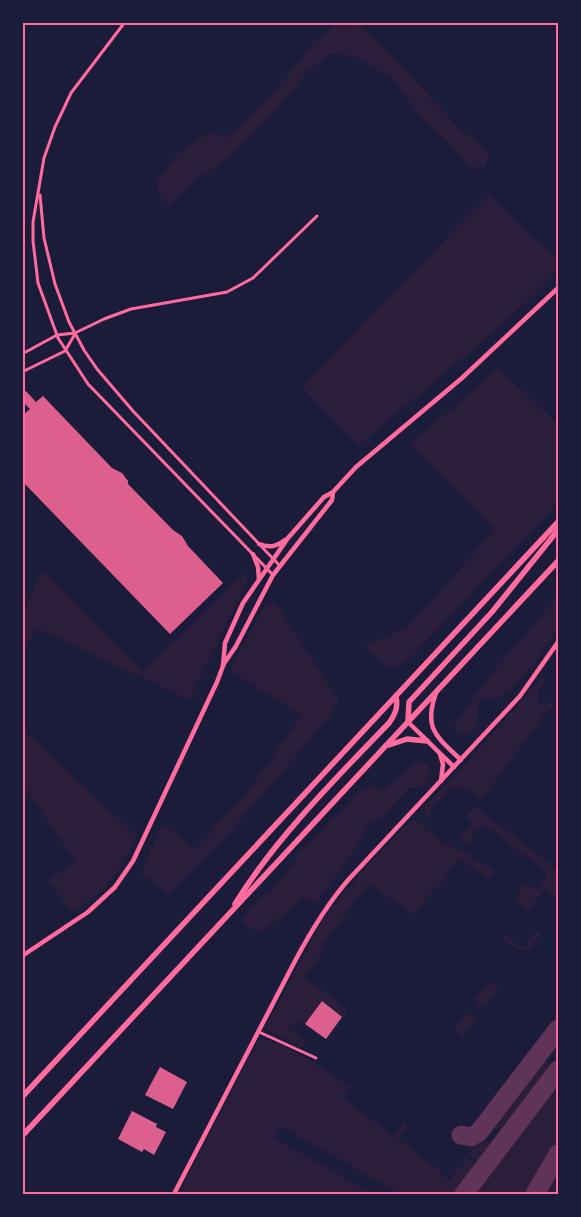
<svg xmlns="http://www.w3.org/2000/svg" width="581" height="1217" viewBox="0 0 581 1217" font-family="Rubik,sans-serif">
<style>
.green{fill:#2a1e3b}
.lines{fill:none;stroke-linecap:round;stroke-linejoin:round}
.taxiway{stroke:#603358;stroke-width:19}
.building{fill:#dd5f8e}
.minor{stroke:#ff6b9d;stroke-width:3}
.tertiary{stroke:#ff6b9d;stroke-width:4.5}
.trunk{stroke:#ff6b9d;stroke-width:5.5}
.neatline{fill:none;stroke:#ff6b9d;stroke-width:2}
</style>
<rect width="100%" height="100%" fill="#1b1b3a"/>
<!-- green -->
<g class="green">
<polygon points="339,22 356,23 382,46 460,129 490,153 485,167 469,167 454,147 416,110 392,79 355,56 330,54 308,71 270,117 230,157 199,178 169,205 161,198 157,181 176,155 211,131 226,138 272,95 313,43"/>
<polygon points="489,194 558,260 558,266 548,281 497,329 358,446 302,387"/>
<polygon points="498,368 558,424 558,503 412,656 398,668 383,664 364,646 407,627 495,530 409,443 458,404"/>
<polygon points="42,569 142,671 247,572 248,580 189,700 37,628 23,651 23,614"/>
<polygon points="558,596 558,627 538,659 510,692 496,699 483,698 477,710 478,719 476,728 468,735 458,734 454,725 490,675"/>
<polygon points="274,600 339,701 329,718 221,842 168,894 141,874 162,824 196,849 249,790 302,715 229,671 265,605"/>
<polygon points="544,677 547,678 538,692 538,702 544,706 549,701 558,708 558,713 550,707 480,801 477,800 478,798 468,788 465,792 460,787 457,789 453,786 430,811 432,816 428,819 423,812 425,806 481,747 540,679"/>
<path d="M22 729 137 836C122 870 105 893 72 912L48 881 75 861 23 784Z"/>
<path d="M416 761 426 763 432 774 425 786 408 789 381 817 366 827 362 838 340 872 330 883 318 901 315 902 303 897 300 898 293 907 259 934 241 921 254 904 266 893 274 888 297 858 298 852 322 831 332 818 341 814 354 795 364 788 376 785 381 791C394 782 404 771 416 761Z"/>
<polygon points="472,808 477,808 558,870 558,900 544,889 528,911 515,901 524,883 539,890 546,877 544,876 546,871 484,825 479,830 475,831 471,837 471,841 469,844 460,841 461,837 473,822 467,816 469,812 472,812"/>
<polygon points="414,820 423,825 427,832 430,831 443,843 462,851 494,870 493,876 487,879 461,859 457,861 442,883 433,890 413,915 369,883 322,946 325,949 305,977 343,1006 347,1014 344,1018 322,1001 305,1024 299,1021 294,1025 290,1024 287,1028 305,1041 306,1044 301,1047 269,1032 267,1027 269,1021 323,919 327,916 327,913 342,895 354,883 358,876 409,822"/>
<path d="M536 931 541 934C533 945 528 958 514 947 509 944 505 941 502 936L504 934 523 948Z"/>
<polygon points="492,983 499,989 485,1007 481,1007 475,999 486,986"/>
<polygon points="463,1015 473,1015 477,1017 463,1037 454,1027"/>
<path d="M263 1039C294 1046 324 1069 349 1087L342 1097 393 1136 403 1122 408 1126 398 1139 441 1171 440 1173 449 1180 461 1165 462 1166 464 1164 463 1162 466 1157 478 1166 457 1194H400L280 1126 274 1138 373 1194H178L258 1041Z"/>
<polygon points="546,1061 551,1065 549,1071 503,1133 496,1130 492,1125 494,1120 534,1067 538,1062"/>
<path d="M558 1079V1142L528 1194H472L497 1160 489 1153 479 1163 468 1154C483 1131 484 1139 503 1152Z"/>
<polygon points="558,1164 558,1194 541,1194"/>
</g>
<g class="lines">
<!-- taxiway -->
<g class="taxiway">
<polyline points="461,1135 471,1137 479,1132 558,1029"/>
<polyline points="464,1194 558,1070"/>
<polyline points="535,1194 558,1154"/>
</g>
</g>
<!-- building -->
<g class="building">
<polygon points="26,391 36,402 43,396 112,468 122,473 128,481 128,484 173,530 182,536 188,546 223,583 170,634 22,481 22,416 30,409 22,401 22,394"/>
<polygon points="322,1001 342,1017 326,1039 305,1024"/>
<polygon points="160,1067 187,1082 173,1109 145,1095"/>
<polygon points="132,1111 157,1124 156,1127 166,1132 154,1155 144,1149 142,1152 118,1139"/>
</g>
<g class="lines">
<!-- minor -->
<g class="minor">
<polyline points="125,22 71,93 55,127 44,158 33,222 33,241 38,283 58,338 88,384 273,575"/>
<polyline points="40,195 44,238 55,284 69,322 84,350 97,369 133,411 280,566"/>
<polyline points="22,354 57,335 75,333 104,319 131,309 227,292 253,278 317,216"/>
<polyline points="22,372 65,351 75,334"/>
<polyline points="259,1032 316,1058"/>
</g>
<!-- tertiary -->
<g class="tertiary">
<path d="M259 544C269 548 276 547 285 540"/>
<polyline points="253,554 258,567 259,579"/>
<polyline points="223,665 236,646 273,575 332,500 333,492"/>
<path d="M436 693C423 729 437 737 461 760"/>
<polyline points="408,722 454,767"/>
<polyline points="440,754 443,764 441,781"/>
<polyline points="22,956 88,912 115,887 133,861 217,682 223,666 225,643 243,603 288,538 324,497 333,492 356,467 462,378 558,288"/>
<path d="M174 1194 295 961C311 931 327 904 349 879L520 696 558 642"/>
</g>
<!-- trunk -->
<g class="trunk">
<polyline points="408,722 409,702 492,612 558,530"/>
<polyline points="389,745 407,739 427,741"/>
<path d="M235 904C275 839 336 778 389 723 396 713 398 707 396 696"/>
<polyline points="22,1097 558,522"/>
<polyline points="22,1136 558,561"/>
</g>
</g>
<!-- border -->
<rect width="581" height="1217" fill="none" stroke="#1b1b3a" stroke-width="48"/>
<rect x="24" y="24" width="533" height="1169" class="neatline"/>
</svg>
